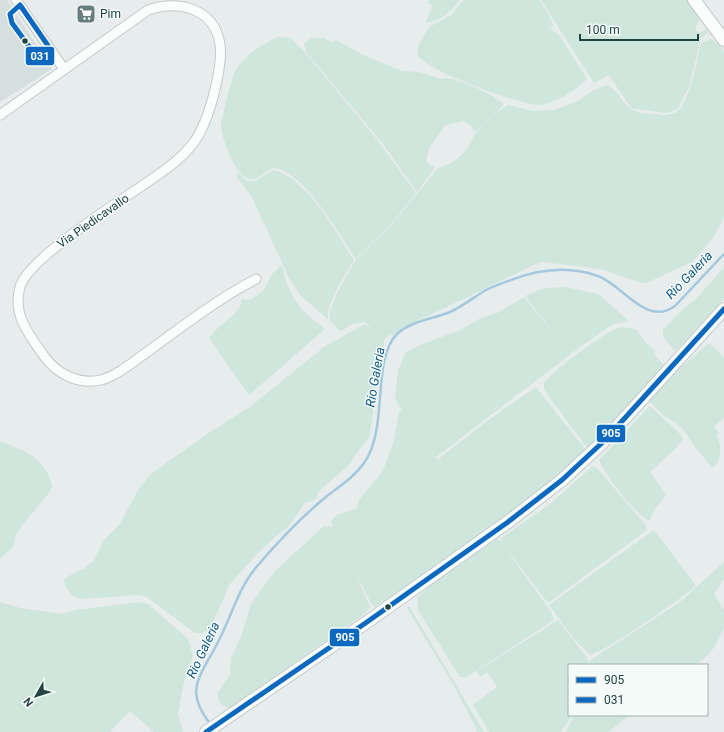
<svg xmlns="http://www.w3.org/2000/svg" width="724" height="732" viewBox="0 0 724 732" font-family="Roboto,sans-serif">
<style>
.built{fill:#d4dfde}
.green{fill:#cfe6dc}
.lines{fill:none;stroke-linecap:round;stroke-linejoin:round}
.stream{stroke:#a4c9df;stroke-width:2.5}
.street-casing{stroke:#c4c9c9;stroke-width:11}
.secondary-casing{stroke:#c2caca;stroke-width:14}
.street{stroke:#fbfcfc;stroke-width:9}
.secondary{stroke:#fbfcfc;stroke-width:12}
.bus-1-casing{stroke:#f5fbf9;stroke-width:8}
.bus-2-casing{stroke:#f5fbf9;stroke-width:8}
.bus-1{stroke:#0c69bf;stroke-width:5}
.bus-2{stroke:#0c69bf;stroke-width:5}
.bus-dot{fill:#214442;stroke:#f5fbf9;stroke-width:1.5}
.labels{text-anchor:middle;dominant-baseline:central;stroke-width:3;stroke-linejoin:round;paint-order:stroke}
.poi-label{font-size:12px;fill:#214442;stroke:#f5fbf9;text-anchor:start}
.street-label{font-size:12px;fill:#214442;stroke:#f5fbf9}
.water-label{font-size:13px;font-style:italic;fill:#135987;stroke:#f5fbf9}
.line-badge{stroke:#f5fbf9;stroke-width:1.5}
.badge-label{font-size:11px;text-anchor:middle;font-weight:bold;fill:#fff}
</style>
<rect width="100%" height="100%" fill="#e7ecec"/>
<!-- built -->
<polygon class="built" points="0,0 7,0 52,69 0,102"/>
<!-- green -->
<g class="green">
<path d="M429 0H459C453 11 439 22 425 23L433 6 428 3Z"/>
<path d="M464 0H540L551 19 553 26 552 28 544 24 559 35 587 79C578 89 553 105 539 105 520 105 424 70 417 54L418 47 429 27 450 16Z"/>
<polygon points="541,0 687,0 700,19 695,28 698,33 705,30 709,31 701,39 689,87 677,110 665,113 631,108 609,75 594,83"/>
<path d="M277 37 290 38 304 51 375 137 416 193 389 227 373 241 356 259C340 236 303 169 273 168 266 171 257 181 249 179 236 177 222 139 221 127 220 124 233 74 235 71 245 55 261 45 277 37Z"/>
<path d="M311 38H324L331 42 336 40 363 55 402 71 419 72 441 79C452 74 494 95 504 104L487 122 474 132 471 125 463 121 445 125C438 137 425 148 427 163L435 168 417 192 383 144 306 52 304 43Z"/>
<path d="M711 39 718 44 724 51V218L713 238 692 262 648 282 641 283 601 269 543 262 538 263 405 327 393 336 391 334 384 340V346L375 386 372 423 369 438 361 447 348 466 320 490 315 500 305 503 288 527 277 535 257 554 230 584 212 624 207 631 201 633H195L148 598 140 595 81 599 71 595 64 583 65 578 85 568 94 560 104 540 120 524 138 490 151 474 207 434 251 406 324 347 363 325 369 326 372 332 370 326 364 322 353 324 340 331 330 321V311L338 291 355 261 374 241 389 228 437 169 451 163 460 156 467 149 476 132 500 110 508 105 533 111 555 110 578 101 592 91 606 85C619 89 622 105 633 110 640 114 646 113 654 114 661 115 671 116 678 111 690 100 697 59 701 43Z"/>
<path d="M274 170C311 182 334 230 354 260 344 277 328 299 328 319L301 296 288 276 252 197 236 176 238 173 247 181H254Z"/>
<path d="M282 265C286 285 294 305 310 317 316 322 320 324 325 329L249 395 209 338C219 323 240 316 242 299L250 300 264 290 272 274Z"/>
<polygon points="724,267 724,299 677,349 674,350 663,337 663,330 683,309 695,300"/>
<path d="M565 287 598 294 629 321 613 324 584 344 436 457 410 423 447 472 438 459 494 416 536 387 584 448 585 452 562 473 513 511 489 526 490 529 375 607 371 603 355 572 370 607 363 615 229 708 220 704 217 693 230 675 231 658 241 637 251 604 275 571 324 526 333 527 331 522C337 510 348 514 357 508L359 500 380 475 386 463 394 440 399 412 402 411 395 397 398 370 406 352 423 344 460 330 481 318 497 313 524 297 565 347 525 296 544 288Z"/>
<path d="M621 327 636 329 647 344 655 350 654 354 666 368 588 449 550 398 544 389V383C554 370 605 331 621 327Z"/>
<path d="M708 344H711L724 358V418L714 426 719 433 716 436C723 445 721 461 713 468L694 446 688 436 679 425 664 416 649 401 677 371Z"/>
<path d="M650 406 680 434 683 439 675 449 650 472 666 495 656 507 649 521C633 512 607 477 599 460Z"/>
<path d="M0 441C25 451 45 457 52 486L49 493 23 524 16 534 14 546 0 559Z"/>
<polygon points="593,466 597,468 645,524 647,530 548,603 501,542 551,612 554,620 479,669 466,677 460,677 418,610 417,598 431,585 497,539 501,541 503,537 550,504"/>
<path d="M654 530 696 586C683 597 601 656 589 654L574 639 549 605Z"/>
<polygon points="724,562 724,579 714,594 724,610 724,628 713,649 703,660 692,665 591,665 589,661 680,602"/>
<polygon points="0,602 20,608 62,614 75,610 140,602 148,604 188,639 193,656 184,682 178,714 183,732 154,732 130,711 110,732 0,732"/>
<polygon points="409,606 484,732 478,732 454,686 407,608"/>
<polygon points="558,620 588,659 589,665 569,665 569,715 572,715 561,732 489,732 473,705 497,687 487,672 480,677 477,671"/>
<polygon points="574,715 630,715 608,732 566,732"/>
</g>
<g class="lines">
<!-- stream -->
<path class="stream" d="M211 725C183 689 200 678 218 642 232 616 238 587 259 564 277 543 300 519 321 501 336 488 353 479 364 463 389 429 371 360 397 334 411 321 433 319 450 312 463 306 474 297 486 290 494 286 503 283 511 280 539 269 570 266 598 276 623 285 646 327 675 306L724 254"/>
<defs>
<g id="street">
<polyline points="16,0 64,69"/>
<path d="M0 115 148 10C179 0 214 8 220 44 223 69 209 120 195 141 187 152 177 161 166 169 136 192 28 256 20 287 12 314 29 335 44 356 57 374 78 385 101 380 119 375 135 360 150 350 184 325 218 299 256 279"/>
</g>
<g id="secondary">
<polyline points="694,0 724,40"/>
<polyline points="206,732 367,622 508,522 562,480 604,441 724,309"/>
</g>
</defs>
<!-- street casing -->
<use href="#street" class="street-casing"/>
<!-- secondary casing -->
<use href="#secondary" class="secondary-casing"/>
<!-- street -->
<use href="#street" class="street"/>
<!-- secondary -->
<use href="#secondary" class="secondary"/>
<defs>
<polyline id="bus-1" points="206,732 367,622 508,522 562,480 604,441 724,309"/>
<polygon id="bus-2" points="20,5 51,50 40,56 36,56 12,23 10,14"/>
</defs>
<!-- bus-1 casing -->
<use href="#bus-1" class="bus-1-casing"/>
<!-- bus-2 casing -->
<use href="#bus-2" class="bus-2-casing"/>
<!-- bus-1 -->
<use href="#bus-1" class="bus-1"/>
<!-- bus-2 -->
<use href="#bus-2" class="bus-2"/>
</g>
<!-- icons -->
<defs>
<symbol id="supermarket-square" viewBox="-11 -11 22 22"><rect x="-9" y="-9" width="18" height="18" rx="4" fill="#667f7e" stroke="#f5fbf9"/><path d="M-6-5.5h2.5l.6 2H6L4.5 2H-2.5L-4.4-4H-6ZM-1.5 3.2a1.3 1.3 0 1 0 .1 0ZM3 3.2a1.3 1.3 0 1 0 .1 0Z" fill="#fff"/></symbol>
</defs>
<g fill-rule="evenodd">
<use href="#supermarket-square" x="75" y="3" width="22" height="22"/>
</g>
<!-- markers -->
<g class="bus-dot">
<circle cx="25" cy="41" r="3.5"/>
<circle cx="388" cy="607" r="3.5"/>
</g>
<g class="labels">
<!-- poi labels -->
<g class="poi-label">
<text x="100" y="14">Pim</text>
</g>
<!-- street labels -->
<g class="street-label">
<text transform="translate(93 221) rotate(-35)">Via Piedicavallo</text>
</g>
<!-- water labels -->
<g class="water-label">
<text transform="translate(689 275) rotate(-46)">Rio Galeria</text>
<text transform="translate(375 377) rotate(-80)">Rio Galeria</text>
<text transform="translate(203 650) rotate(-65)">Rio Galeria</text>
</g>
</g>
<g class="line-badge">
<rect x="25" y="46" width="30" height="20" rx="4" fill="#0c69bf"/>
<rect x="596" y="424" width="30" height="19" rx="4" fill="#0c69bf"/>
<rect x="329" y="628" width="31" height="19" rx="4" fill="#0c69bf"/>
</g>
<g class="badge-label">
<text x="40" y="60">031</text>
<text x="611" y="437">905</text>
<text x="345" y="641">905</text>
</g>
<!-- legend -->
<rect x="568" y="664" width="140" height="52" fill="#f5fbf9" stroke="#a0b2b0"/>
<rect x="576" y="677" width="20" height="6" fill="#0c69bf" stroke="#a0b2b0"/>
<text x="604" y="684" font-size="12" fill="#214442">905</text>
<rect x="576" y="697" width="20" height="6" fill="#0c69bf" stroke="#a0b2b0"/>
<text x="604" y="704" font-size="12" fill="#214442">031</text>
<!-- north arrow -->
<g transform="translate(36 696) rotate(231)" stroke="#f5fbf9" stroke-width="3" paint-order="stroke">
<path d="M0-3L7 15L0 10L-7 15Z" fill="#214442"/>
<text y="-6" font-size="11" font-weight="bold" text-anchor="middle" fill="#214442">N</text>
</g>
<!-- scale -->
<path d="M580 34v6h118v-6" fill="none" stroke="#214442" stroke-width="2"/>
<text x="586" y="34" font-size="12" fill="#214442" stroke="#f5fbf9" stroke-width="3" paint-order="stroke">100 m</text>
</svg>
